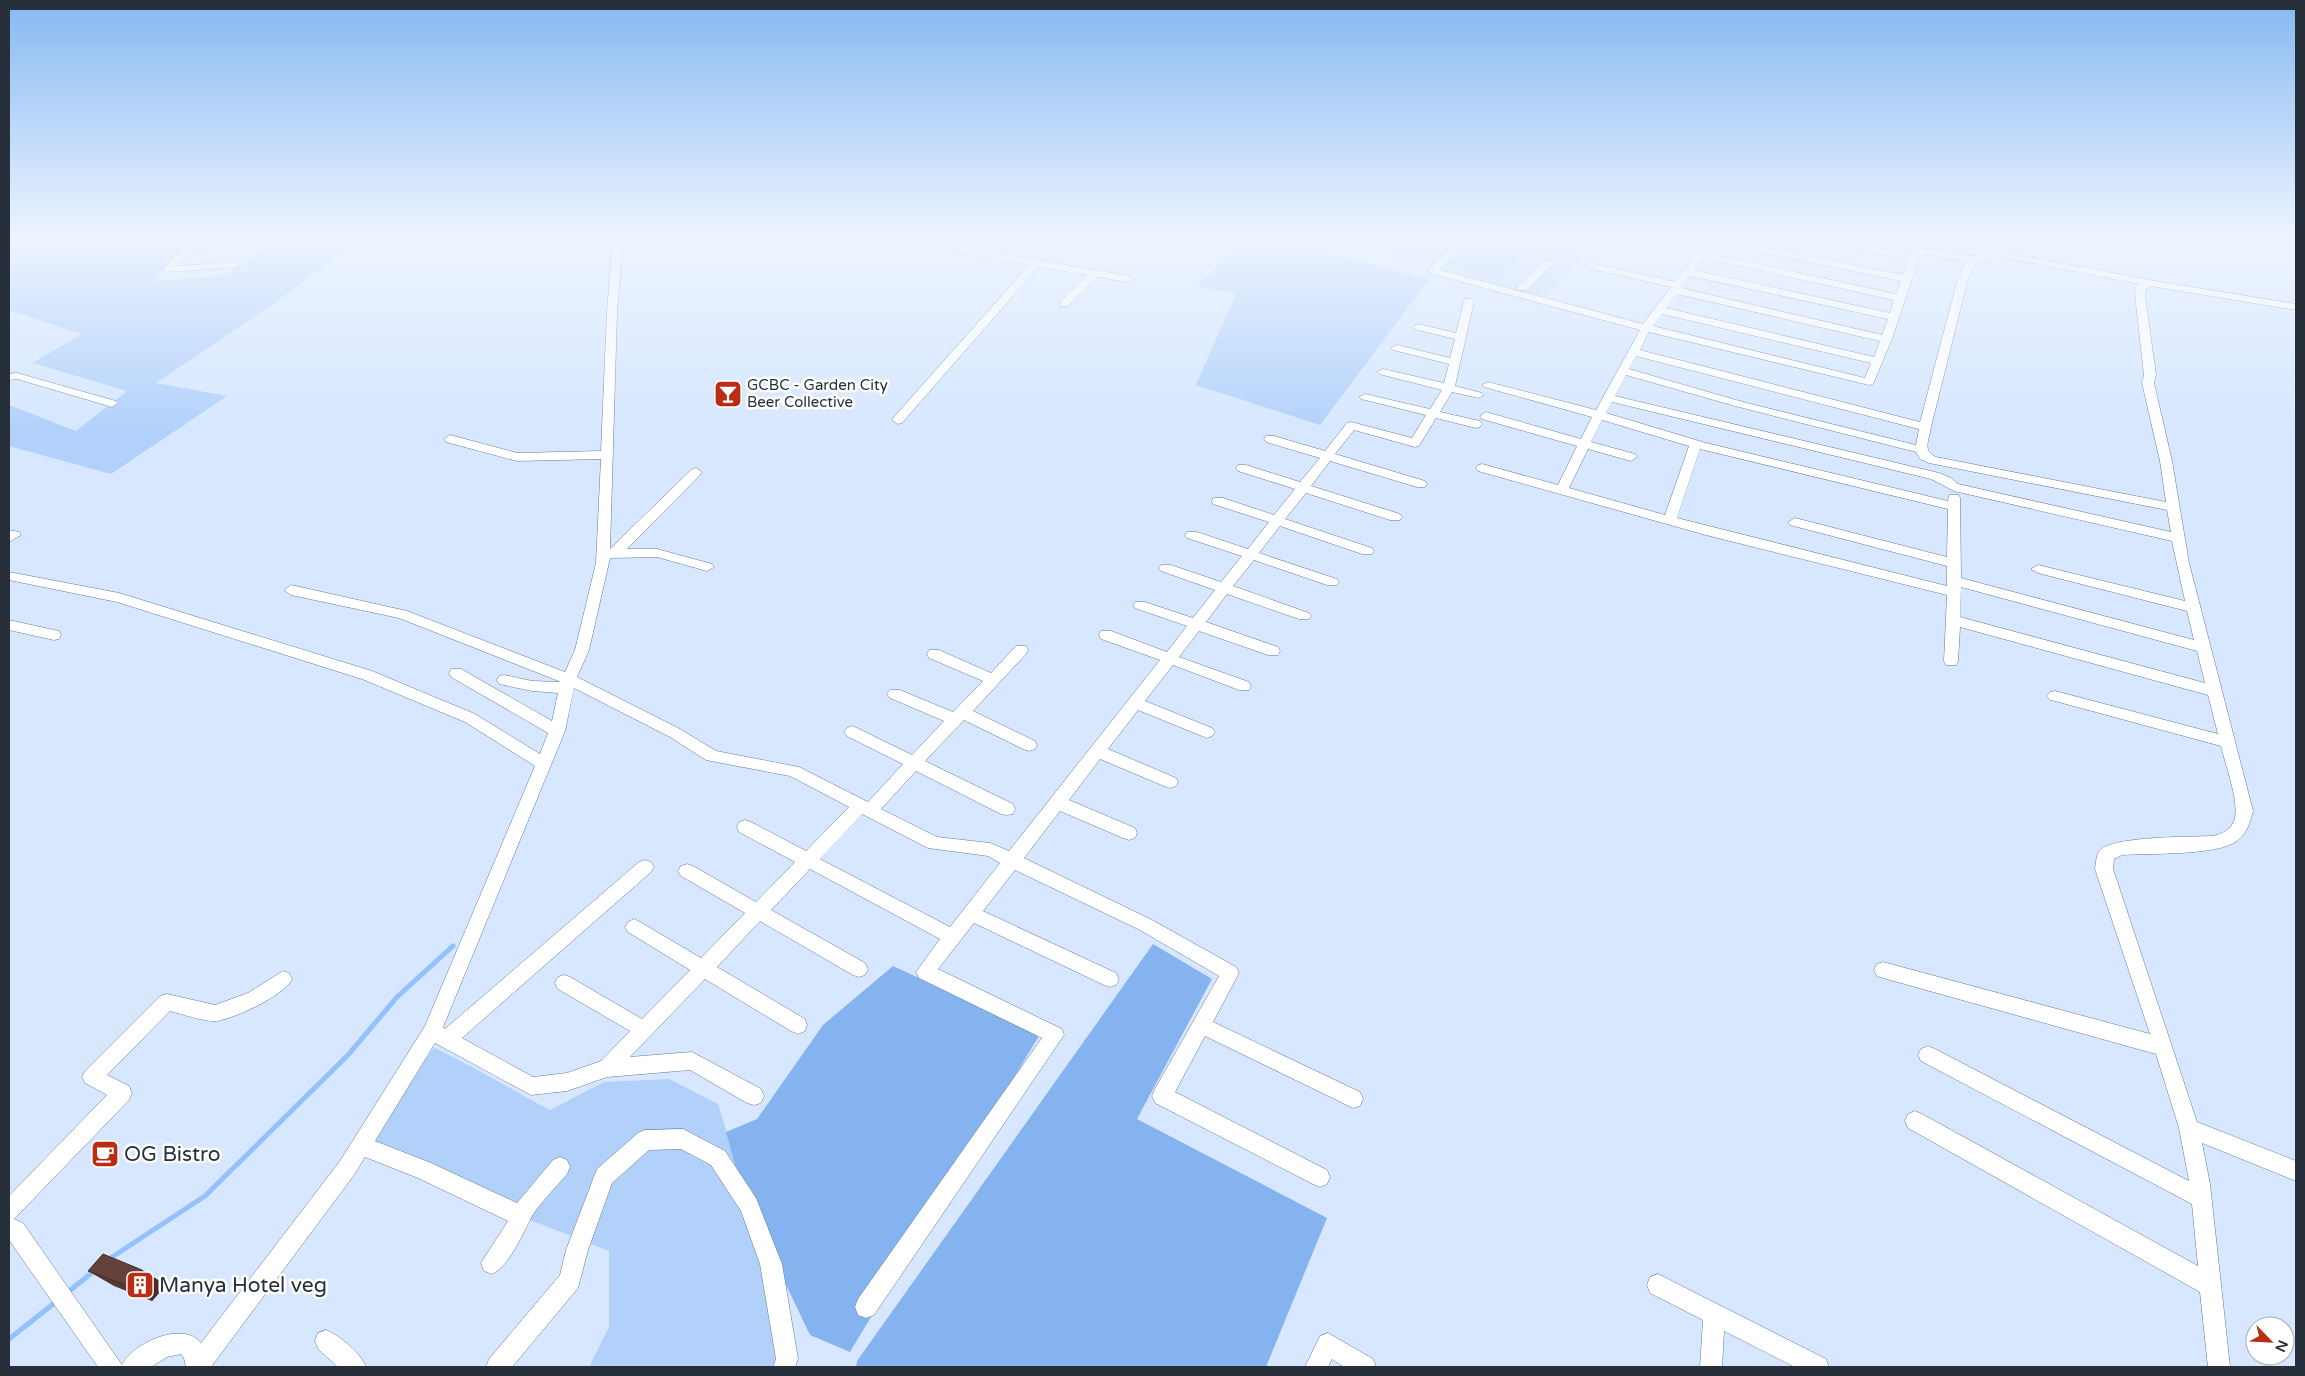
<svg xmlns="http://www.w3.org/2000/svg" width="2305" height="1376" viewBox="0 0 2305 1376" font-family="'Varela Round',sans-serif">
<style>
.built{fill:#c3d9f4}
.green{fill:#b1d1fb}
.forest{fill:#85b3f0}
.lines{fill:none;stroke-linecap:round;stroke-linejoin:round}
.stream{stroke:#92c1fe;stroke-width:5}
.minor-casing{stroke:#667993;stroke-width:1}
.minor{fill:#fff;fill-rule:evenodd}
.wall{fill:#543933}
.shaded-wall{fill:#452e29}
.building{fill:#62423b;stroke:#452e29}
.labels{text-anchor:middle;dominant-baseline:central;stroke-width:5;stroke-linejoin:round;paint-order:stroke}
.far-poi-label{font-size:15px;fill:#262f3a;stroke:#fff;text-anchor:start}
.near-poi-label{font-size:21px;fill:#262f3a;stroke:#fff;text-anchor:start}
</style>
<rect width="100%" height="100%" fill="#d6e7ff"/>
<!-- built -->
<polygon class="built" points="1406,238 1540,238 1537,241 1583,255 1545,297 1387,255"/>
<!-- green -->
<g class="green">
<polygon points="54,238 193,238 153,281 223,276 282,238 361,238 269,307 156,383 227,396 111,474 9,446 9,405 76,431 127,391 33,363 81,334 9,310 9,250"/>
<polygon points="1247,238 1327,238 1324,252 1429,279 1320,425 1196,385 1236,294 1197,286"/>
<polygon points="1470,238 1540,238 1497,279 1446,265"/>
<path d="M434 1048C474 1066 511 1090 550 1110L604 1082 669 1079 718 1104 777 1298 787 1359 784 1367H589L609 1327V1251L520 1216 361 1146Z"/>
</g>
<!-- forest -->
<g class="forest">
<polygon points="1153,944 1212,979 1137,1119 1327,1218 1266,1367 856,1367 857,1361"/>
<polygon points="893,966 1040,1034 850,1352 810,1335 744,1197 726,1132 757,1119 823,1025"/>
</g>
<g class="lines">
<!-- stream -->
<g class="stream">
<polyline points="106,1261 205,1196 348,1055 397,997 453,946"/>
<polyline points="68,1292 95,1270"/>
<polyline points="9,1339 57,1301"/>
</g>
<defs>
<g id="minor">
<polygon points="9,238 19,238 27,245 22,248 9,240"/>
<polygon points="193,238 203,238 198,244 267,240 272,243 267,246 192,250 177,266 234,262 238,263 238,267 164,272 164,268"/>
<path d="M441 238H458C454 242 445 242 441 238Z"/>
<path d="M613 238H623L617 312 610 549 692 469 696 468 702 472 700 475 627 549H657L712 564 714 567 707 571 657 557 610 558 589 650 577 677 680 729 716 751 799 767 868 802 903 764 847 736 844 732 847 728 852 726 857 728 912 755 944 721 890 698 887 694 890 690H900L953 712 983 681 929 658 927 654 929 650H939L991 673 1016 646H1026L1028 650 1026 654 973 711 1035 741 1037 745 1035 749 1029 751 1023 749 964 720 925 761 1013 804 1015 809 1013 814 1007 815 1001 814 916 771 881 809 937 837 990 843 1009 851 1160 660 1101 639 1099 635 1101 631H1111L1167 652 1187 626 1135 608 1133 605 1135 602H1145L1193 618 1215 590 1161 571 1159 568 1161 565H1171L1221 582 1242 556 1187 538 1185 535 1187 532H1197L1248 549 1269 522 1213 504 1212 501 1213 498H1223L1274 515 1295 489 1238 471 1236 468 1238 465H1246L1300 482 1320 458 1266 442 1264 439 1266 436H1274L1325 451 1347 423 1351 422 1412 438 1426 415 1361 399 1359 397 1365 394 1430 409 1442 390 1379 374 1377 372 1383 369 1444 383 1449 364 1393 350 1391 348 1397 345 1450 358 1455 339 1414 329 1413 327 1418 324 1456 333 1464 301 1465 299H1473L1474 301 1455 386 1482 393 1484 395 1478 398 1452 392 1440 412 1480 421 1482 424 1480 427 1476 428 1436 418 1419 446 1415 447 1354 430 1335 454 1425 481 1427 484 1425 487H1417L1330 461 1311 486 1400 514 1402 517 1400 520H1390L1306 493 1285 519 1372 548 1374 551 1372 554H1362L1280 526 1259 553 1337 579 1339 582 1337 585H1327L1254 560 1233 586 1309 613 1311 616 1309 619H1299L1227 594 1206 622 1278 647 1280 651 1278 655H1268L1199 631 1179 657 1249 682 1251 686 1249 690H1239L1173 665 1145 701 1212 728 1215 732 1212 736 1207 738 1202 736 1138 710 1108 749 1176 778 1178 782 1176 786 1170 788 1164 786 1100 759 1069 800 1135 828 1137 833 1135 838 1129 840 1123 838 1060 811 1024 858 1152 920 1236 967 1239 973 1213 1022 1360 1092 1363 1099 1360 1106 1353 1108 1205 1036 1175 1092 1327 1170 1330 1177 1327 1184 1320 1187 1313 1184 1155 1103 1152 1096 1155 1089 1219 976 1140 930 1015 870 983 911 1116 973 1119 979 1116 985 1110 987 1104 985 974 923 938 969 1062 1029 1064 1035 874 1315 866 1318 858 1315 855 1307 858 1299 1042 1038 919 978 916 972 940 939 810 869 771 910 865 963 868 969 865 975 859 977 853 975 760 921 717 967 805 1019 807 1025 805 1031 798 1034 791 1031 705 979 630 1057 692 1052 761 1089 764 1096 761 1103 754 1105 747 1103 690 1070 607 1077 567 1091 531 1095 435 1043 375 1141 431 1163 517 1203 553 1160 560 1157 567 1160 570 1167 567 1174C557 1186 536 1207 530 1220 522 1236 508 1267 492 1274L484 1271 481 1263 508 1221 418 1178 365 1157 354 1175 211 1367H186L184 1358 181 1354 167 1357 151 1367H98L9 1240V1196L107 1095 85 1083 82 1077 85 1071 160 996 167 994 215 1005 248 993 283 971 289 973 292 979C285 995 234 1019 216 1021 205 1022 182 1014 170 1011L107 1075 129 1086 132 1093 129 1100 14 1219 23 1223 122 1365C132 1343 184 1320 201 1343L340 1161 425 1026 535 766 465 722 362 679 117 602 9 580V572L119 593 372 671 475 714 540 754 548 733 451 677 449 673 451 669H461L552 721 558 693 532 691 499 684 497 680 499 676 504 675 532 681 561 682 399 618 291 595 284 590 291 585 407 611 565 672 575 650 596 563 601 459 517 461 446 442 444 439 450 435 517 453 601 451 607 312ZM574 688 670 737 706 760 790 776 849 807 806 851 751 822 745 820 739 822 737 827 739 832 795 862 756 902 693 866 687 864 681 866 678 871 681 876 745 913 701 958 640 922 634 919 628 922 625 927 628 932 690 970 642 1019 570 977 564 975 558 977 555 983 558 989 630 1031 601 1061 567 1073 533 1077 462 1038 651 872 654 867 651 862 645 860 639 862 445 1029 443 1027 565 731ZM862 814 928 848 988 856 1000 863 950 927 820 859Z"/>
<polygon points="901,238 921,238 975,249 995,238 1008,238 986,251 1129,276 1134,279 1129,282 1097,277 1068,306 1060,306 1060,302 1087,275 1038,267 902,423 898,424 892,420 894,417 1029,265 906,241"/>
<polygon points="1385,238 1408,238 1401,243"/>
<path d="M1458 238H1468L1440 270 1643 324 1671 287 1587 268 1586 266 1591 263 1675 282 1701 247 1669 238H1689L1705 241 1708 238H1722L1903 275 1908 259 1810 241 1805 238H1826L1912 254 1922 248 1972 256 1990 253 1984 238H1994L1999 251 2149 280 2296 304V310L2150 286 2146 289 2145 295 2156 375 2154 383 2172 461 2189 563 2253 811C2250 823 2247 833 2237 841 2217 856 2149 853 2122 855L2114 859 2113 869 2197 1122 2296 1161V1181L2202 1143 2210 1184 2230 1367H2208L2200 1292 1908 1128 1905 1121 1908 1114 1915 1111 1922 1114 2198 1266 2192 1204 1921 1061 1918 1055 1921 1049 1928 1046 1935 1049 2189 1181 2179 1128 2156 1054 1883 978 1877 976 1874 970 1877 964 1883 962 2150 1034 2095 869C2096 864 2096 854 2100 850 2115 836 2190 837 2213 836 2221 834 2229 831 2233 823 2242 808 2225 764 2221 746L2055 701 2050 700 2047 696 2050 692 2055 691 2218 734 2208 695 1960 627 1958 661 1956 665H1946L1944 661 1947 595 1706 535 1478 471 1476 468 1478 465 1482 464 1558 485 1577 446 1482 419 1480 416 1486 412 1581 439 1592 417 1484 387 1482 385 1488 382 1596 410 1640 330 1429 273V269ZM1715 243 1901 281 1896 294 1707 253ZM1924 254 1966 261 1957 282 1920 422 1640 350 1649 332 1869 385 1873 384 1892 339 1919 258ZM2002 257 2139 284 2136 287 2135 295 2144 375 2142 383 2160 461 2166 502 1936 457C1922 451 1929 440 1931 427L1967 282 1976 261ZM1703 258 1894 300 1890 313 1694 270ZM1690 276 1888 319 1882 335 1681 288ZM1677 294 1880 341 1874 357 1666 308ZM1662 314 1871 363 1865 378 1653 326ZM1636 356 1919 429 1916 445 1743 402 1629 369ZM1626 375 1735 406 1916 452 1920 459 1929 463 2167 510 2171 532 1958 484 1951 478 1939 473 1615 396ZM1612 402 1931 479 1954 491 2172 541 2185 601 2038 565 2031 569 2038 573 2187 611 2194 640 1961 578 1960 498 1959 495H1949L1948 501 1706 443 1606 413ZM1602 420 1689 446 1665 515 1569 488 1588 449 1631 461 1637 457 1635 454 1591 442ZM1700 449 1948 509 1947 557 1795 518 1788 522 1790 525 1947 566V586L1677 518ZM1961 587 2197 651 2205 683 1960 617Z"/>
<polygon points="1549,260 1554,263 1553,265 1526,290 1518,290 1518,286 1545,261"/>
<polygon points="17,373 116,401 118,403 112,407 17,379 9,380 9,374"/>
<polygon points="9,530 19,532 21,535 9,542"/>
<polygon points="9,620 54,630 59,631 61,635 59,639 54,640 9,630"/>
<polygon points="683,1129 725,1151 756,1198 782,1264 798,1359 795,1367 773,1367 776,1359 760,1264 741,1211 711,1165 681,1149 649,1150 612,1183 588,1250 578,1288 512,1367 486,1367 489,1359 560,1275 566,1250 597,1169 638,1133 645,1130"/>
<polygon points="1658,1274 1826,1359 1829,1367 1795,1367 1724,1331 1722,1367 1700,1367 1703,1320 1650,1293 1647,1285 1650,1277"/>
<path d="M326 1330C340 1336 361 1353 366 1367H338L318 1349 315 1341 318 1333Z"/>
<polygon points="1328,1333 1373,1359 1376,1367 1344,1367 1332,1359 1328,1367 1305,1367 1320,1336"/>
</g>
</defs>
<!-- minor casing -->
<use href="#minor" class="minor-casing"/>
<!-- minor -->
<use href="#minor" class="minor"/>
</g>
<!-- wall -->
<polygon class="wall" points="142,1270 166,1285 152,1301 114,1286 88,1271"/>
<!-- shaded-wall -->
<polygon class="shaded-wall" points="142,1270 166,1285 152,1301 128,1286"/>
<!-- building -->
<polygon class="building" points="103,1254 142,1270 128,1286 88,1271"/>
<!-- sky -->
<linearGradient id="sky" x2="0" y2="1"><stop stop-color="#85b9f1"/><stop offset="0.55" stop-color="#edf4ff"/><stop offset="1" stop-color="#edf4ff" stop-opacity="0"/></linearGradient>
<rect width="2305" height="431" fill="url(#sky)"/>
<!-- icons -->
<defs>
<symbol id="bar-square" viewBox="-11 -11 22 22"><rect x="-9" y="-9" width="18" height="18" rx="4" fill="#b92d14" stroke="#fff"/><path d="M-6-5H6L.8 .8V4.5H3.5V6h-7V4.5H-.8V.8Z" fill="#fff"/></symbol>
<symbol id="cafe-square" viewBox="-11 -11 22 22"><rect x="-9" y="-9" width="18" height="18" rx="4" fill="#b92d14" stroke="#fff"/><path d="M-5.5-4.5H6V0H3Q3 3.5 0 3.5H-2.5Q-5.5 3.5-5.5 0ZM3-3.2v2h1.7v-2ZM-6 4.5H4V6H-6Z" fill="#fff"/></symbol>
<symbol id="building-square" viewBox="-11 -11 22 22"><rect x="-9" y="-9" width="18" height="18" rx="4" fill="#b92d14" stroke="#fff"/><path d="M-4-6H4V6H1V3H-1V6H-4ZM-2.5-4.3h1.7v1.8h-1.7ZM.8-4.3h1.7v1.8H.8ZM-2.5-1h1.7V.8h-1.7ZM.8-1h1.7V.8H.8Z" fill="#fff"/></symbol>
</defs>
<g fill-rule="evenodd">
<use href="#bar-square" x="712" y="378" width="32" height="32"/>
<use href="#cafe-square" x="89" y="1138" width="32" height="32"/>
<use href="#building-square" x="124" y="1269" width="32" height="32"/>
</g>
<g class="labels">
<!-- far-poi labels -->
<g class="far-poi-label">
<text x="747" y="385">GCBC - Garden City<tspan x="747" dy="17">Beer Collective</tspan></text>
</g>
<!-- near-poi labels -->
<g class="near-poi-label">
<text x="124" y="1154">OG Bistro</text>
<text x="159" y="1285">Manya Hotel veg</text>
</g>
</g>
<!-- border -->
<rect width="2305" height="1376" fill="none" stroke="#262f3a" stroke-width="20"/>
<!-- north arrow -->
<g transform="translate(2270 1341) rotate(114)"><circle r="24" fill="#ffffff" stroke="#a8acb0"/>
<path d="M0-4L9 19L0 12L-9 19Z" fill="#b92d14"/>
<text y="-8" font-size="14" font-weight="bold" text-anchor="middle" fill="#262f3a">N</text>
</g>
</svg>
